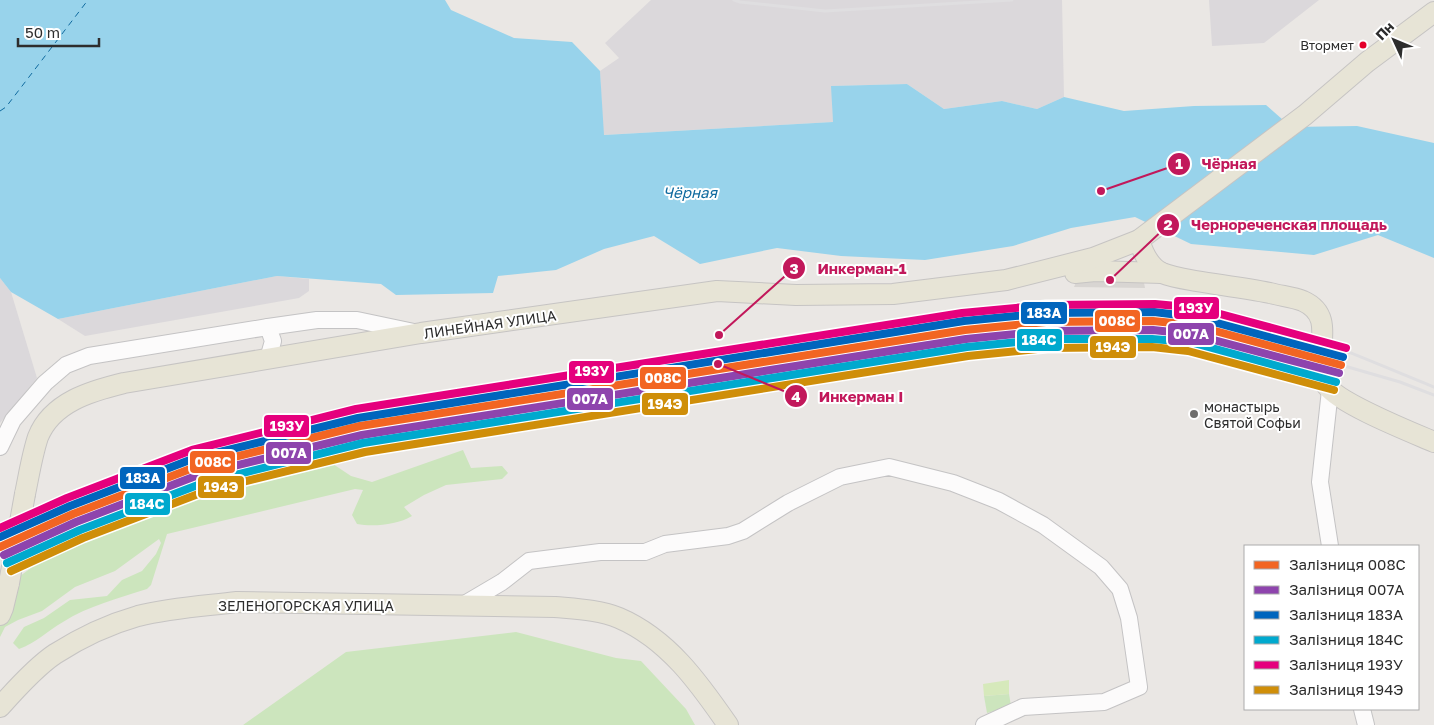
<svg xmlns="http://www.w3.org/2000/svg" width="1434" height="725" viewBox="0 0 1434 725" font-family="'Golos Text',sans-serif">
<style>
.industrial{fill:#dbd8db}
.green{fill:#cce5bd}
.pitch{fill:#d6e9bb}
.plaza{fill:#d8d5d2}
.water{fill:#98d3eb}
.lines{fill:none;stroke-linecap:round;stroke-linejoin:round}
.ferry{stroke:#0f6a9f;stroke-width:1;stroke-dasharray:6 5;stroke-linecap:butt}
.minor-casing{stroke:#c4c3c4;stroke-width:18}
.major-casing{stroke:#c6c4c3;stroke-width:22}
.minor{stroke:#fcfbfb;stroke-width:16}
.major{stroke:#e7e4d6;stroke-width:20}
.rail{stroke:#dfdee0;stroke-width:3}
.major-bridge-casing{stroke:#c6c4c3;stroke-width:22;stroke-linecap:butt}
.major-bridge{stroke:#e7e4d6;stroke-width:20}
.rail-1-casing{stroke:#fff;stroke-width:11}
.rail-2-casing{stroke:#fff;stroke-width:11}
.rail-3-casing{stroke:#fff;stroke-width:11}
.rail-4-casing{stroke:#fff;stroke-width:11}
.rail-5-casing{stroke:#fff;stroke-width:11}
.rail-6-casing{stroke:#fff;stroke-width:11}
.rail-1{stroke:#f26522;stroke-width:8}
.rail-2{stroke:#8e44ad;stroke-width:8}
.rail-3{stroke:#0065bd;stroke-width:8}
.rail-4{stroke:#00a9ce;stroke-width:8}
.rail-5{stroke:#e5007d;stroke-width:8}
.rail-6{stroke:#cf8e09;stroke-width:8}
.bus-dot{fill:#e4002b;stroke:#fff;stroke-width:2}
.poi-dot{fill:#6f6e6d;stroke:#fff;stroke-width:2}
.labels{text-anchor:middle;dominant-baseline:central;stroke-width:4;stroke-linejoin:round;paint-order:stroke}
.bus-label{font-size:13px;fill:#2d2d2d;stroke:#fff;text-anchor:end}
.street-label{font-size:14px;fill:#2d2d2d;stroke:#fff}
.poi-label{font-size:14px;fill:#2d2d2d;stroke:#fff;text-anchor:start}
.water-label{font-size:15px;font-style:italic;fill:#0f6a9f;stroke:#fff}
.leader{fill:none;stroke:#c2185b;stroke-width:2}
.callout-dot{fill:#c2185b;stroke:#fff;stroke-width:2}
.mark-label{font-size:15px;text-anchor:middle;font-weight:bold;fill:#fff}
.callout-label{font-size:15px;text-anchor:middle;font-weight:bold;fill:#c2185b;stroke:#fff;stroke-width:4;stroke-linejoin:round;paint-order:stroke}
.line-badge{stroke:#fff;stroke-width:2}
.badge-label{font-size:14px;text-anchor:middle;font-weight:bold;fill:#fff}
</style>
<rect width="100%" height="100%" fill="#eae7e4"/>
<!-- industrial -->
<g class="industrial">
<polygon points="651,0 1062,0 1064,97 1037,109 1002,101 944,109 907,84 832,86 833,122 603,135 600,71 619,58 605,43"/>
<polygon points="1209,0 1319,0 1264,43 1212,46"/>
<polygon points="277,276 309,279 309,291 299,298 85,336 58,319"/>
<polygon points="0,278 11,292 37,378 0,423"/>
</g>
<!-- green -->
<g class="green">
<path d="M463 450 471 468 502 466 508 473 502 479 446 485 424 495 404 507 412 516C397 525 373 527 357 524L352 515 363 490 355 489 167 534 151 585 147 589C119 598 88 606 63 622 47 631 36 643 19 649L13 643 24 627 44 618 70 600 107 596 122 580 142 571 156 554 161 543 159 539 115 571 75 587 42 611 18 620 5 627 0 637V591L43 559 48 549 154 507 258 478 333 464 351 476 372 482Z"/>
<polygon points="516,632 616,658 641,661 686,709 695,725 243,725 346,652"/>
<polygon points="1009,694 1011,706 987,713 984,696"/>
</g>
<!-- pitch -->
<polygon class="pitch" points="1009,680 1009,694 984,696 983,684"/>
<!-- plaza -->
<polygon class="plaza" points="1141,266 1145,288 1074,287 1080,273"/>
<!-- water -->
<polygon class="water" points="0,0 445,0 451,10 514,38 572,42 600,71 604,135 833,122 831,86 907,84 944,109 1002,101 1037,109 1064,97 1124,111 1194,106 1266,105 1291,127 1357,126 1434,143 1434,258 1378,235 1314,255 1191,244 1135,217 1071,228 1013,246 925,260 841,256 777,248 700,264 654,236 604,249 556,270 498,276 493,293 396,295 381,284 277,276 58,319 11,292 0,278"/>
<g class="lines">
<!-- ferry -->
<polyline class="ferry" points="0,111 6,107 88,0"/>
<defs>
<g id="minor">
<polyline points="268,327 317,320 357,320 414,332"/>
<polyline points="0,447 13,420 45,383 66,365 89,356 268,327 273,341 268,359"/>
<polyline points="1330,546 1320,482 1330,390"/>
<polyline points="463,605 502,582 529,561 600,552 645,552 665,544 728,536 743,531 788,503 840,477 889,467 953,483 999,501 1043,525 1101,567 1120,589 1129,618 1139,687 1104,702 1023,707 984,725"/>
<polyline points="1362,709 1366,725"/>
</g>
<g id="major">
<path d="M1139 240C1143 253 1149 267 1162 273 1172 277 1185 279 1196 281 1220 285 1245 288 1270 293 1281 296 1293 297 1303 301 1341 318 1308 359 1327 386 1340 404 1411 432 1434 442"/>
<polyline points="1075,273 1095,271 1162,273"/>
<path d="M25 494C29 475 32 455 38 437 52 402 91 391 124 383L421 333 717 291 796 295 893 294 1006 280 1093 258 1139 240 1305 115 1367 62 1434 12"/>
<polyline points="0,615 3,608 9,583"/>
<path d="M0 707C15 690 37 666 55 654 80 638 110 624 138 616 170 608 204 606 237 602L555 607C576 609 600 610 619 618 668 639 699 683 728 725"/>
</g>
</defs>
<!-- minor casing -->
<use href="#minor" class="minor-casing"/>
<!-- major casing -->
<use href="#major" class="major-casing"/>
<!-- minor -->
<use href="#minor" class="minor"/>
<!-- major -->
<use href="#major" class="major"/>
<!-- rail -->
<g class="rail">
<polyline points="734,0 740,2 825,11 1012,0"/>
<polyline points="1341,365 1400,382 1434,395"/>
<path d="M198 466 319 426 359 417C532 390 704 362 877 335 928 327 978 320 1029 313 1079 306 1127 299 1178 304 1268 313 1351 354 1434 387"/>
<path d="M0 531C69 508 136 478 205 458"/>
<polyline points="0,557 184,492"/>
</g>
<defs>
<polyline id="major-bridge" points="9,583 25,494"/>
</defs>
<!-- major-bridge casing -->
<use href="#major-bridge" class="major-bridge-casing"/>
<!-- major-bridge -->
<use href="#major-bridge" class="major-bridge"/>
<defs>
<polyline id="rail-1" points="0,547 73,514 198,466 360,426 965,330 1046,322 1153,321 1193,325 1341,365"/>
<polyline id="rail-2" points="4,555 76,522 201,474 362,435 966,339 1046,331 1153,330 1191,334 1339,373"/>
<polyline id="rail-3" points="0,537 70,506 195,458 358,418 964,321 1046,313 1154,312 1195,317 1343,357"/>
<polyline id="rail-4" points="7,563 80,530 203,483 363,443 967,347 1047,339 1152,339 1190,342 1336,382"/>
<polyline id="rail-5" points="0,528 67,498 192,450 356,409 962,313 1046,305 1155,304 1198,308 1346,348"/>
<polyline id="rail-6" points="11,571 83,538 206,491 365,452 968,356 1047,348 1152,347 1188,351 1334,390"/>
</defs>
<!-- rail-1 casing -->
<use href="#rail-1" class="rail-1-casing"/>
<!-- rail-2 casing -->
<use href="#rail-2" class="rail-2-casing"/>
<!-- rail-3 casing -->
<use href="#rail-3" class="rail-3-casing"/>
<!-- rail-4 casing -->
<use href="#rail-4" class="rail-4-casing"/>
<!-- rail-5 casing -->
<use href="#rail-5" class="rail-5-casing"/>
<!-- rail-6 casing -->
<use href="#rail-6" class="rail-6-casing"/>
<!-- rail-1 -->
<use href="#rail-1" class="rail-1"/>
<!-- rail-2 -->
<use href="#rail-2" class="rail-2"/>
<!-- rail-3 -->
<use href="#rail-3" class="rail-3"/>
<!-- rail-4 -->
<use href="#rail-4" class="rail-4"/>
<!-- rail-5 -->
<use href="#rail-5" class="rail-5"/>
<!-- rail-6 -->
<use href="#rail-6" class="rail-6"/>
</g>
<!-- markers -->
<circle class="bus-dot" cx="1363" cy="45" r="4.5"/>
<circle class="poi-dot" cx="1194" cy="414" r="5"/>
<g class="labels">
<!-- bus labels -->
<g class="bus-label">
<text x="1354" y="45">Втормет</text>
</g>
<!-- street labels -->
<g class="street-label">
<text transform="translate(490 324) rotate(-8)">ЛИНЕЙНАЯ УЛИЦА</text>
<text x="306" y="605">ЗЕЛЕНОГОРСКАЯ УЛИЦА</text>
</g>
<!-- poi labels -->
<g class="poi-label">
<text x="1204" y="406">монастырь<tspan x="1204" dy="16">Святой Софьи</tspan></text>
</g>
<!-- water labels -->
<g class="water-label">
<text x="690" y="192">Чёрная</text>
</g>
</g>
<!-- callouts -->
<path class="leader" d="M1101 191L1179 164M1110 280L1168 225M719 335L794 268M718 364L796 396"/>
<g class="callout-dot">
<circle cx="1101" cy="191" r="5"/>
<circle cx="1110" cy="280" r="5"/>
<circle cx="719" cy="335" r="5"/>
<circle cx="718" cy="364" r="5"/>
<circle cx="1179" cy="164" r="12"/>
<circle cx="1168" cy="225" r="12"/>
<circle cx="794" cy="268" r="12"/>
<circle cx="796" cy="396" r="12"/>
</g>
<g class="mark-label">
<text x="1179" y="169">1</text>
<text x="1168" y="230">2</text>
<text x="794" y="274">3</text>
<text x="796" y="402">4</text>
</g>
<g class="callout-label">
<text x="1229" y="169">Чёрная</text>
<text x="1289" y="230">Чернореченская площадь</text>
<text x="862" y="274">Инкерман-1</text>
<text x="861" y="402">Инкерман I</text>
</g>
<g class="line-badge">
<rect x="1173" y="296" width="47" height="24" rx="5" fill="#e5007d"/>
<rect x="1020" y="301" width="48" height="24" rx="5" fill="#0065bd"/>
<rect x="1094" y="309" width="47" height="24" rx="5" fill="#f26522"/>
<rect x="1167" y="322" width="48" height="24" rx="5" fill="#8e44ad"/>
<rect x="1016" y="328" width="47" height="24" rx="5" fill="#00a9ce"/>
<rect x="1089" y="335" width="48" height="24" rx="5" fill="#cf8e09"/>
<rect x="568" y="360" width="47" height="24" rx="5" fill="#e5007d"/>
<rect x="639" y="366" width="48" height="24" rx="5" fill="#f26522"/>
<rect x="566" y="387" width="48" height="24" rx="5" fill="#8e44ad"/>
<rect x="641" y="392" width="48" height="24" rx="5" fill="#cf8e09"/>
<rect x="263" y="414" width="47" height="24" rx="5" fill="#e5007d"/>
<rect x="265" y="441" width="47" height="24" rx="5" fill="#8e44ad"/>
<rect x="189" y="450" width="47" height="24" rx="5" fill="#f26522"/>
<rect x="119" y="466" width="47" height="24" rx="5" fill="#0065bd"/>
<rect x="197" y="475" width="48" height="24" rx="5" fill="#cf8e09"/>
<rect x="124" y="492" width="47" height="24" rx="5" fill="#00a9ce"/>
</g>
<g class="badge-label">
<text x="1196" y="313">193У</text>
<text x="1044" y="318">183А</text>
<text x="1117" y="326">008С</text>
<text x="1191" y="339">007А</text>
<text x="1039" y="345">184С</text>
<text x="1113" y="352">194Э</text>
<text x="592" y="376">193У</text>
<text x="663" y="383">008С</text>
<text x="590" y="404">007А</text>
<text x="665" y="409">194Э</text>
<text x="287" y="431">193У</text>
<text x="289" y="458">007А</text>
<text x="213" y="467">008С</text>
<text x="143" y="483">183А</text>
<text x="221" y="492">194Э</text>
<text x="147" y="509">184С</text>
</g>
<!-- legend -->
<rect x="1244" y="545" width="175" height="165" fill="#ffffff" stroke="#ababab"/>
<rect x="1254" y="561" width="25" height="8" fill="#f26522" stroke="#ababab"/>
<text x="1289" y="570" font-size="15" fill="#2d2d2d">Залізниця 008С</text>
<rect x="1254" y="586" width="25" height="8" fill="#8e44ad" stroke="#ababab"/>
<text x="1289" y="595" font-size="15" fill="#2d2d2d">Залізниця 007А</text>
<rect x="1254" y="611" width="25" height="8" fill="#0065bd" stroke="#ababab"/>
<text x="1289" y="620" font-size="15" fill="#2d2d2d">Залізниця 183А</text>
<rect x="1254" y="636" width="25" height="8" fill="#00a9ce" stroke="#ababab"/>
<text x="1289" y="645" font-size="15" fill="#2d2d2d">Залізниця 184С</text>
<rect x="1254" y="661" width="25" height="8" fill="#e5007d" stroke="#ababab"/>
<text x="1289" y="670" font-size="15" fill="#2d2d2d">Залізниця 193У</text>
<rect x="1254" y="686" width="25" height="8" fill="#cf8e09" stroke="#ababab"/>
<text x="1289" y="695" font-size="15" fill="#2d2d2d">Залізниця 194Э</text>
<!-- north arrow -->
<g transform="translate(1394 40) rotate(314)" stroke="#ffffff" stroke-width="4" paint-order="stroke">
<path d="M0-4L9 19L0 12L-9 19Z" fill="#2d2d2d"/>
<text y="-8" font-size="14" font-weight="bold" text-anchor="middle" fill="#2d2d2d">Пн</text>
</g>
<!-- scale -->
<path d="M18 38v8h81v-8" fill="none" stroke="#2d2d2d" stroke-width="2.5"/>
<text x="25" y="38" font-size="15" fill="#2d2d2d" stroke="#ffffff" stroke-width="4" paint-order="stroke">50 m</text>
</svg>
